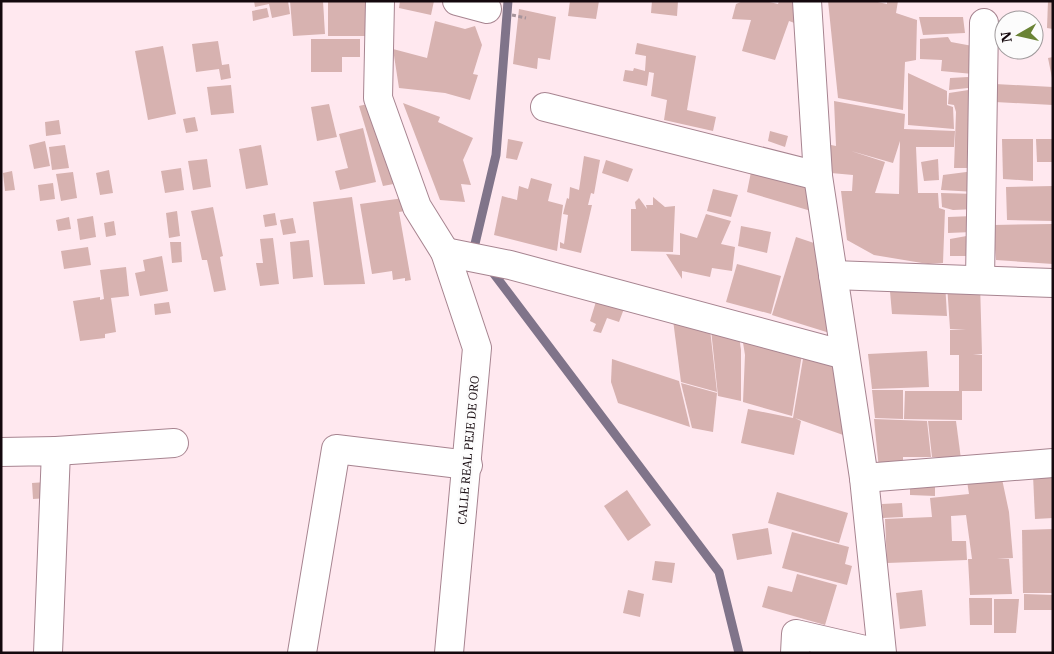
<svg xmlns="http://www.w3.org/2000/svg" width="1054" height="654" viewBox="0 0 1054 654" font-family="'IBM Plex Serif',serif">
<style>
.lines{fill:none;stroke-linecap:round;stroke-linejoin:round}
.stream{stroke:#80748a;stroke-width:9}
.building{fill:#d7b2b0;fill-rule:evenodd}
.minor-casing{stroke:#a78490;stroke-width:30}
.path{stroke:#a7949b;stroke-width:3;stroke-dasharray:4 2.5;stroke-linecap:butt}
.minor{stroke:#fff;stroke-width:28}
.labels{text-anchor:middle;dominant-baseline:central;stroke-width:5;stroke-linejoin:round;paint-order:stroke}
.street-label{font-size:12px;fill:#14080d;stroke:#fcfcfc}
</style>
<rect width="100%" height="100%" fill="#ffe8ef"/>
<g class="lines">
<!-- stream -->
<g class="stream">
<polyline points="478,254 474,248 496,155 508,1"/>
<polyline points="488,266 719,572 739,653"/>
</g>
</g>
<!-- building -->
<g class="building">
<polygon points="254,1 288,1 290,14 272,18 269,4 255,7"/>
<polygon points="290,1 323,1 325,34 293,36"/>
<polygon points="328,1 367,1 366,36 328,36"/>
<polygon points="400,1 434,1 431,15 399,8"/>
<polygon points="570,1 599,1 596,19 568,16"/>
<polygon points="652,1 678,1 677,16 651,13"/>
<polygon points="743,1 765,1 778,4 779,1 807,1 800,25 789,21 775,60 742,51 751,20 732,19 736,4"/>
<polygon points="828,1 873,1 887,4 887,1 898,1 896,13 917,20 916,60 905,62 903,110 838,98"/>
<polygon points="1048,1 1053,1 1053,29 1047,28"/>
<polygon points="267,8 269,17 253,21 252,11"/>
<polygon points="519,9 556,17 550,60 538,58 537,69 513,64"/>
<polygon points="919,17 963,17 965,33 923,35"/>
<polygon points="435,21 465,29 475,26 482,45 473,74 478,75 470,100 445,93 399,88 393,49 427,58"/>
<polygon points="948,37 951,42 978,47 973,74 941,71 942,60 920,59 920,39"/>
<polygon points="311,39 360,39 360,57 342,57 342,72 311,72"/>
<polygon points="218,41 222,65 229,64 231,78 221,80 219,69 196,72 192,44"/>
<polygon points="637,43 696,56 687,110 716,117 713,131 664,120 667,100 651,96 654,73 649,72 647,86 623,81 625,70 633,71 634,68 645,71 646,56 635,54"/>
<polygon points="163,46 176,114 148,120 135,51"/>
<polygon points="1053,57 1053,78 1052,78 1048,58"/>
<polygon points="908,73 947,91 947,105 953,107 954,129 908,125"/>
<polygon points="968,77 968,88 949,90 950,78"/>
<polygon points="995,84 1053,87 1053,105 995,102"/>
<polygon points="231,85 234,113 211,115 207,87"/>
<polygon points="975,89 974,168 954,168 956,112 954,105 948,104 949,93"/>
<path d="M834 101 905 114 904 129 955 131 954 147H916L918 193H938L939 208 945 210 943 263 928 264 874 255 847 240 841 191H852L853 175 831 173V145L836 146ZM900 141 899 194 875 193 885 162 851 151 893 163Z"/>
<polygon points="376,102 404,182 383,186 359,106"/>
<polygon points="403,103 440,117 438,122 473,138 463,160 471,185 461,184 465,202 440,200"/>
<polygon points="329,104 337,137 317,141 311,107"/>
<polygon points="195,117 198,131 186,133 183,119"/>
<polygon points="59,120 61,134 46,136 45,122"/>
<polygon points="363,128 376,182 340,190 335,171 348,168 339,134"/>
<polygon points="770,131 788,136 785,147 768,141"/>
<polygon points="508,139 523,142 517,160 506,158"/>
<polygon points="1002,139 1033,139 1033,181 1003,179"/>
<polygon points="1036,139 1053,139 1053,162 1037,162"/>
<polygon points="45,141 50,166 34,169 29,145"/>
<polygon points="65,145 69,168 52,170 49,147"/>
<polygon points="261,145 268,185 246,189 239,149"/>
<polygon points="584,156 600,160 594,194 591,193 588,205 592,205 581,253 560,248 560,242 564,244 568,215 563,214 567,198 569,199 570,187 579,190"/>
<polygon points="207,159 211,187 193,190 188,161"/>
<polygon points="938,159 939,180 924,181 921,162"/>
<polygon points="606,160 633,169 628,182 602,173"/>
<polygon points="181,168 184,190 165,193 161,171"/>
<polygon points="109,170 113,193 100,195 96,173"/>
<polygon points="12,171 15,190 5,191 3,173"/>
<polygon points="974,171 976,192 941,190 943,175"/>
<polygon points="73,172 77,198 61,201 56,174"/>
<polygon points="751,172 815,182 811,211 747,192"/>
<polygon points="531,178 552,184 548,201 563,205 557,251 494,235 502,196 517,200 519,186 528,189"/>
<polygon points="53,183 55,199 40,201 38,185"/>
<polygon points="1053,186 1053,221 1007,220 1006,187"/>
<polygon points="713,189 738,195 731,217 707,211"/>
<polygon points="941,193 976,194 977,209 953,210 942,207"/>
<polygon points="352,197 365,284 324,285 313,202"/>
<polygon points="653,197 665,207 675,206 673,252 631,251 631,209 636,209 635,202 639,198 647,209 646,205 653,205"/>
<polygon points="404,198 405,211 399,212 411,280 405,281 405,278 393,280 392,271 372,274 360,204"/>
<polygon points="213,207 223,256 220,257 226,290 214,292 207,260 202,260 191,211"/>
<polygon points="177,211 180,236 169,238 166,213"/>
<polygon points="275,213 277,225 265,227 263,215"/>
<polygon points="706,214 731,221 721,244 735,247 732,271 712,268 710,277 682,271 682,279 666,254 680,255 680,233 697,238"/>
<polygon points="93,216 96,237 80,240 77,219"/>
<polygon points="973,216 972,232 948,233 948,217"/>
<polygon points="69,217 71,229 58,231 56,220"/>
<polygon points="293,218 296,233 283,235 280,220"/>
<polygon points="114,221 116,235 106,237 104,223"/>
<polygon points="1053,224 1053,264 996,260 993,225"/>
<polygon points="741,226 771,232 767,253 738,246"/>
<polygon points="972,235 973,256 950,256 950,239"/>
<polygon points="796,237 826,247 836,335 772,315"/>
<polygon points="273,238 279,284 260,286 256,263 263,263 260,239"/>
<polygon points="309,240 313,277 293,279 290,242"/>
<polygon points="170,242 181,242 182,262 172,263"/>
<polygon points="88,247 91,265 64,269 61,251"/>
<polygon points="162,256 168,291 140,296 135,273 145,271 143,260"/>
<polygon points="737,264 781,276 771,314 726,302"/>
<polygon points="126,267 129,296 111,298 116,332 105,334 105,338 80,341 73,301 100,297 100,300 104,299 100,270"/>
<polygon points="889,280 945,282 947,316 892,314"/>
<polygon points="980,283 982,354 973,355 982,355 982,391 962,391 962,420 904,419 905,391 959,391 959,355 950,355 950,330 966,329 950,329 947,284"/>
<polygon points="598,295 625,306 619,322 607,318 601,333 593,331 596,324 590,321"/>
<polygon points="169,302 171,313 155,315 154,304"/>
<polygon points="672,312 709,320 717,392 681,382"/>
<polygon points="710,320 738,328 741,350 741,401 718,396"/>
<polygon points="741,330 803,348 792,416 743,402 745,355"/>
<polygon points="927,351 929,387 872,389 868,354"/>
<polygon points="804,353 836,364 846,436 795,418 801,421 794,455 741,443 748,409 793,418"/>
<polygon points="612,359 679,381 690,427 618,403 611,382"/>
<polygon points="681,383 717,393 713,432 692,428"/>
<polygon points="872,390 903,390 903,419 875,418"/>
<polygon points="874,419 927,421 931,457 903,457 903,469 879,469"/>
<polygon points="928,421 956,421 961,459 932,457"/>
<polygon points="1053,474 1053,518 1035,519 1033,475"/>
<polygon points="910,479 935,479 935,496 910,495"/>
<polygon points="1002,479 1009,512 1013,558 997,559 1009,559 1012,594 970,595 968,559 972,559 966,515 951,516 952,541 966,541 967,560 887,563 885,519 932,517 930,498 969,494 967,481"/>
<polygon points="46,482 48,498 33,499 32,483"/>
<polygon points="627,490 651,525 628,541 604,506"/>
<polygon points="777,492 848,513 839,543 768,523"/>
<polygon points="902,503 903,517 883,518 882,504"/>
<polygon points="768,528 772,554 737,560 732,534"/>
<polygon points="1053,529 1053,593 1023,593 1022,530"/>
<polygon points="792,532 849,547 845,564 852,566 847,585 782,568"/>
<polygon points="655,561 675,563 672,583 652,580"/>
<polygon points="797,574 837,585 825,625 762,607 768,586 792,592"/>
<polygon points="628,590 644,594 640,617 623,613"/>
<polygon points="922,590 926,626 900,629 896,593"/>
<polygon points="1024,594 1053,595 1053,610 1024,610"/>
<polygon points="969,598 992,598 992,625 970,625"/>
<polygon points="994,599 1019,599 1016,633 994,633"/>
</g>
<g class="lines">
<defs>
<g id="minor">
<polyline points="380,1 378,98 417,207 445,252 477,348 449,653"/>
<polyline points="457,1 487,9"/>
<polyline points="807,1 818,176 864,478 882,653"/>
<polyline points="545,107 818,176"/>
<polyline points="445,252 510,265 845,355"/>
<polyline points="833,275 1053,283"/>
<polyline points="980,280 984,23"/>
<polyline points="56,451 174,443"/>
<polyline points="1,452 56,451 48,653"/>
<polyline points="864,478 1053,463"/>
<polyline points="302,653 336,449 468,465"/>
<polyline points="795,653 796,634 878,653"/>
</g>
</defs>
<!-- minor casing -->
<use href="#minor" class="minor-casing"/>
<!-- path -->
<polyline class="path" points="512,15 526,18"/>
<!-- minor -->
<use href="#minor" class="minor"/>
</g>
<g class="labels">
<!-- street labels -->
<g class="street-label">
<text transform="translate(468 450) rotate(-85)">CALLE REAL PEJE DE ORO</text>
</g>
</g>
<!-- border -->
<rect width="1054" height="654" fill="none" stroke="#14080d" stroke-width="5"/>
<!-- north arrow -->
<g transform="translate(1019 35) rotate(261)"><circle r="24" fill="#fcfcfc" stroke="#9f9a9c"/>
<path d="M0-4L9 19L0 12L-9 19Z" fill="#6a8335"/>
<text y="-8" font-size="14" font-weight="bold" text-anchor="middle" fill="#14080d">N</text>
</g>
</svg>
